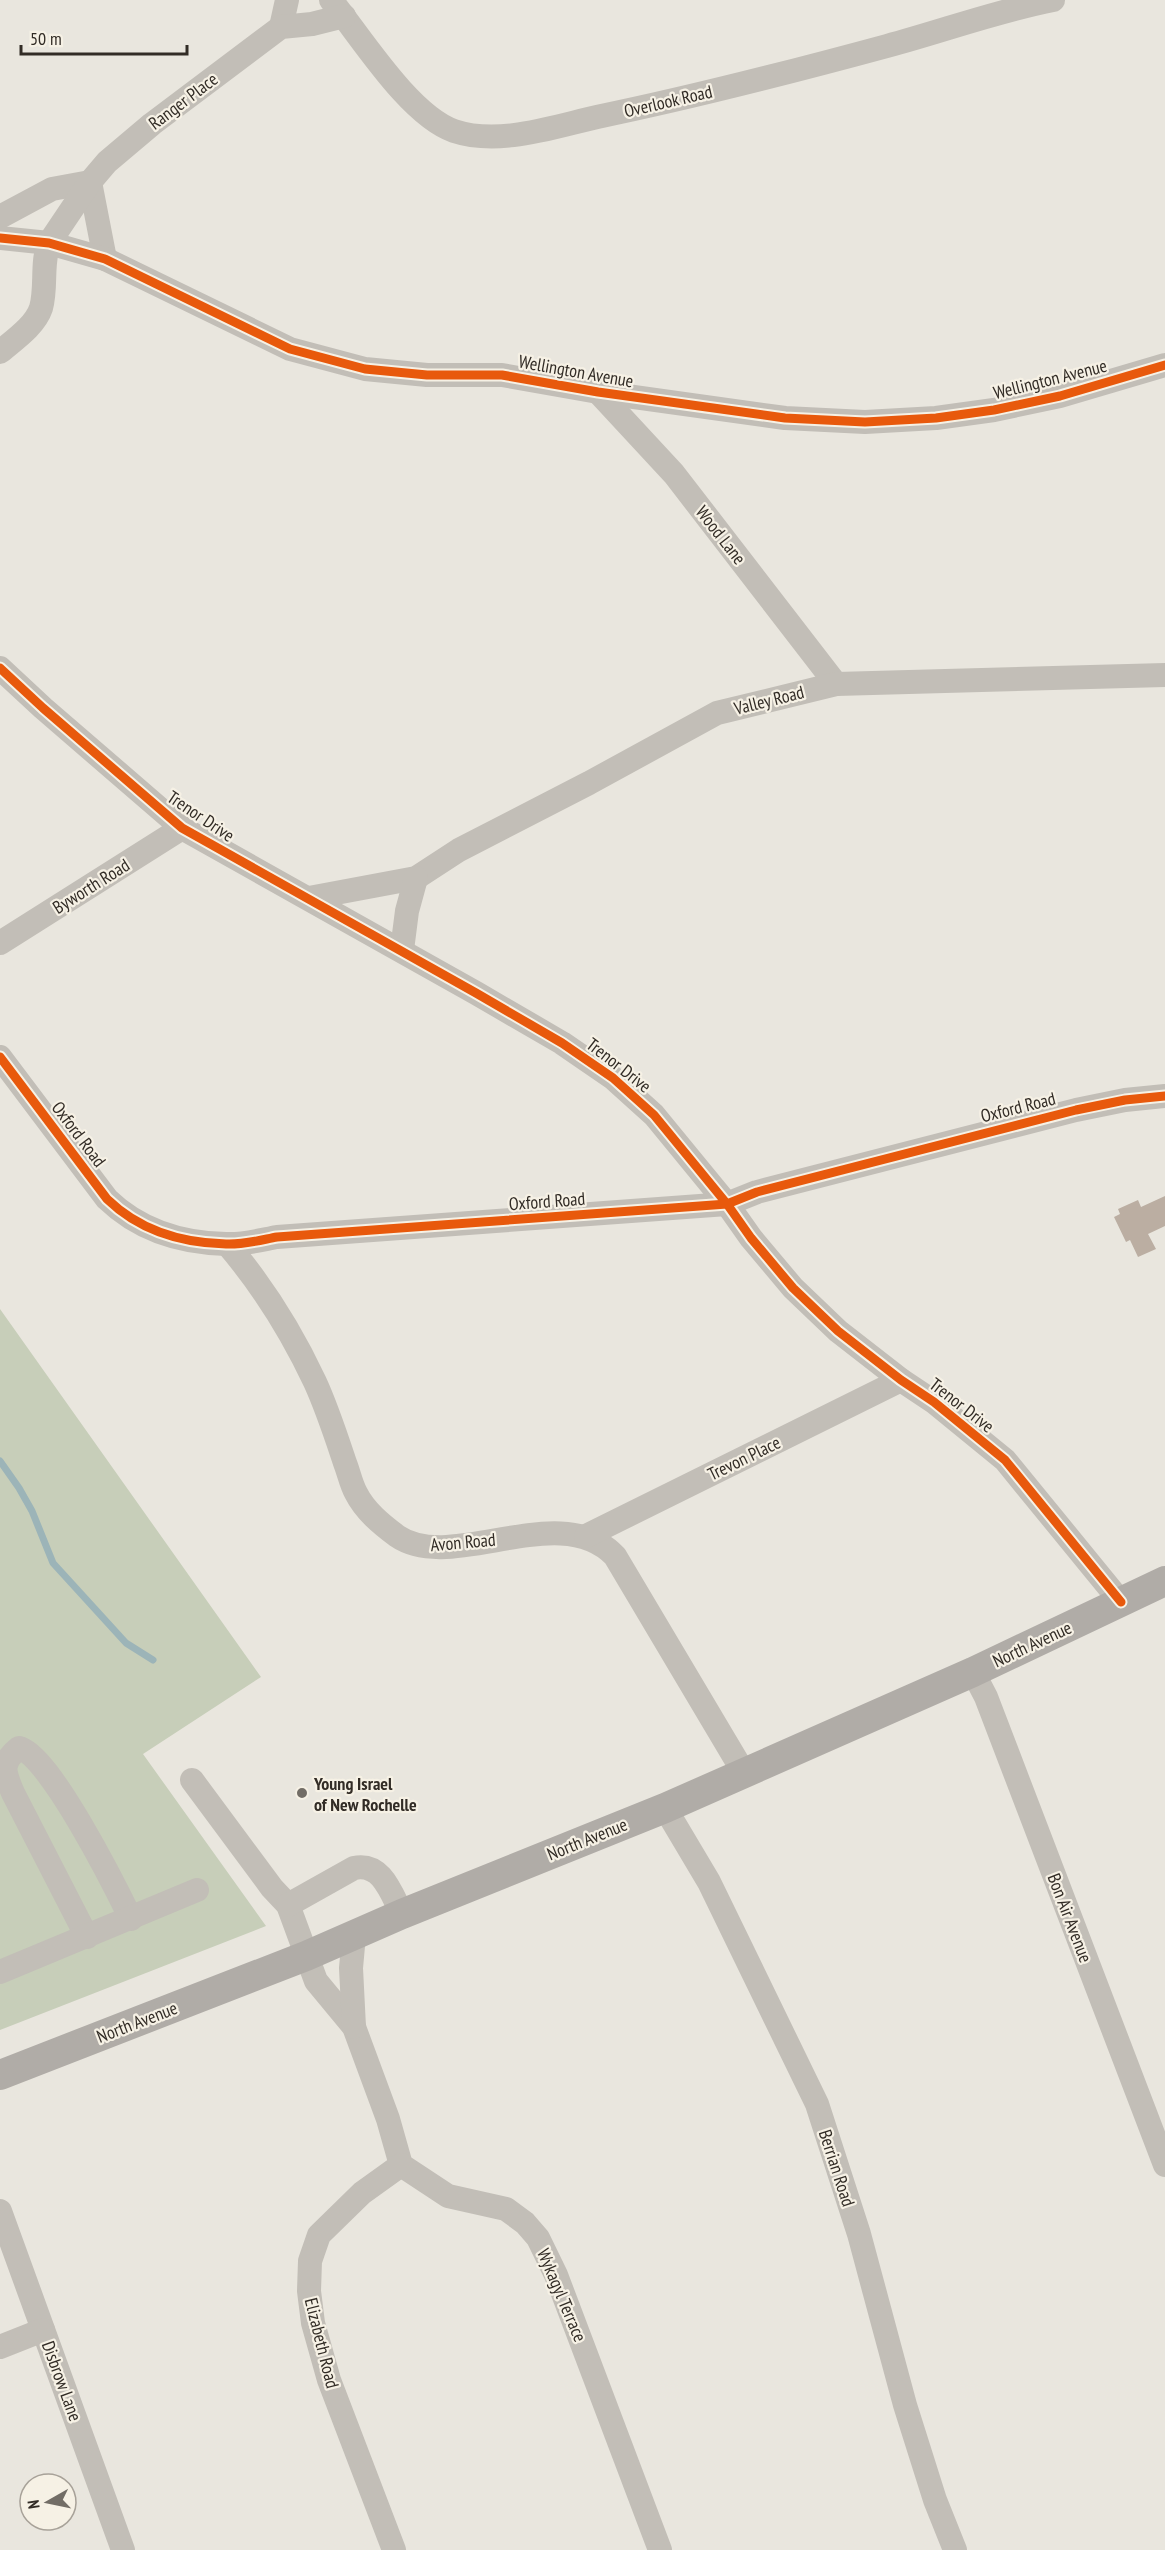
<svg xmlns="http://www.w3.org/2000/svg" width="1165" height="2550" viewBox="0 0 1165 2550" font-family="'PT Sans Narrow',sans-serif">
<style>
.green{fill:#c7ceb9}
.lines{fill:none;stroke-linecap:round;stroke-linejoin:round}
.stream{stroke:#9cb4b8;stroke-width:7}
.building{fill:#bbaea2}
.minor{stroke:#c2beb7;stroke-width:24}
.major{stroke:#b0aca7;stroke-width:30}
.cycleway-casing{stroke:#f6f1e5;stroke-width:13}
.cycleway{stroke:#e8590c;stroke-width:9}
.poi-dot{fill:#726d66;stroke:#f6f1e5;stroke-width:2}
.labels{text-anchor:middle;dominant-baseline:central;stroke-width:4.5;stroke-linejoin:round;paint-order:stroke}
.street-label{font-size:18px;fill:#322c26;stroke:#f6f1e5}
.poi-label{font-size:18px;font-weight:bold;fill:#322c26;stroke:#f6f1e5;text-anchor:start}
</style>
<rect width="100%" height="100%" fill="#e9e6de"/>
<!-- green -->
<polygon class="green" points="0,1309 261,1677 143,1754 266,1926 0,2030"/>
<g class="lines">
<!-- stream -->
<polyline class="stream" points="0,1461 19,1488 32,1511 53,1563 126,1643 153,1660"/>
</g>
<!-- building -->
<polygon class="building" points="1165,1196 1165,1226 1148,1234 1156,1249 1138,1257 1130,1240 1126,1242 1114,1217 1120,1214 1118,1209 1138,1200 1141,1207"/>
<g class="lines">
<!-- minor -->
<g class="minor">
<path d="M331 0C361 37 409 115 454 131 499 146 553 127 597 117 694 97 791 72 887 46 943 31 997 11 1053 0"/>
<polyline points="281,27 287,0"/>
<polyline points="90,182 105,259"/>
<polyline points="0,217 52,189 90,182"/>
<polyline points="0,238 49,243 105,259 290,349 365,369 427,375 502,375 598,392 785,418 865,422 936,418 994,410 1060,396 1165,365"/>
<path d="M0 352C14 340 35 326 41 308 47 287 41 264 49 243L90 182 107 162 152 124 281 27 312 24 344 16"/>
<polyline points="598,392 674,474 836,684"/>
<polyline points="0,668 43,708 182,828 476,993 562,1043 613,1078 654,1115 727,1204 751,1238 793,1288 838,1331 901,1380 934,1402 1005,1460 1121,1602"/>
<polyline points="309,898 416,878 459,850 589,783 717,713 836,684 1165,675"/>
<polyline points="0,943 182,828"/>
<polyline points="402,950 407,911 416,878"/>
<path d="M0 1057 107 1199C139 1230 182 1243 226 1244 242 1245 261 1240 277 1237L727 1204 757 1192 1076 1110 1125 1100 1165 1096"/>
<path d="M227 1244C262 1285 292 1333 315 1382 327 1408 336 1436 345 1463 349 1473 351 1484 356 1493 365 1511 381 1524 397 1536 452 1574 560 1498 615 1556L744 1773"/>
<polyline points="586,1536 901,1380"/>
<polyline points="973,1672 986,1697 1165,2165"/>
<polyline points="192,1780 272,1888 288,1905 316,1981 354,2027 388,2119 401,2165 448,2196 506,2209 525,2223 538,2238 556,2275 660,2550"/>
<polyline points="665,1808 709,1882 817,2104 859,2234 905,2405 935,2500 955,2550"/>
<path d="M288 1905 354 1868C382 1862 391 1893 402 1914"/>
<polyline points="354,1935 351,1968 354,2027"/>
<path d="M87 1937 13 1793C4 1772 0 1763 19 1748 49 1754 116 1888 131 1919"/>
<polyline points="0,1972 197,1890"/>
<polyline points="0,2211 123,2550"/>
<polyline points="0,2347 43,2330"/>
<polyline points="394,2550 329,2380 313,2323 309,2291 310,2261 319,2235 362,2193 401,2165"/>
</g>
<!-- major -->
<polyline class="major" points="0,2075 306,1956 402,1914 665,1808 973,1672 1165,1581"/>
<defs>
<g id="cycleway">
<polyline points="0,238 49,243 105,259 290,349 365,369 427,375 502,375 598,392 785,418 865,422 936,418 994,410 1060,396 1165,365"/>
<polyline points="0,668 43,708 182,828 476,993 562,1043 613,1078 654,1115 727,1204 751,1238 793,1288 838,1331 901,1380 934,1402 1005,1460 1121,1602"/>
<path d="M0 1057 107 1199C139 1230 182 1243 226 1244 242 1245 261 1240 277 1237L727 1204 757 1192 1076 1110 1125 1100 1165 1096"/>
</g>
</defs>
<!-- cycleway casing -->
<use href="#cycleway" class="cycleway-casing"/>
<!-- cycleway -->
<use href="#cycleway" class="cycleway"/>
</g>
<!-- markers -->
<circle class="poi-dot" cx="302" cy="1793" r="6"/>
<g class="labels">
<!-- street labels -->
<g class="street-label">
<text transform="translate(183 101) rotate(-37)">Ranger Place</text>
<text transform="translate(668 101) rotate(-13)">Overlook Road</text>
<text transform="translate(576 371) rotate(10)">Wellington Avenue</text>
<text transform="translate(1050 379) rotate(-14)">Wellington Avenue</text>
<text transform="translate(721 535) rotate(52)">Wood Lane</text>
<text transform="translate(769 700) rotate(-14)">Valley Road</text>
<text transform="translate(201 816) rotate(34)">Trenor Drive</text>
<text transform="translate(91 886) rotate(-32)">Byworth Road</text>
<text transform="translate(619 1065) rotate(38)">Trenor Drive</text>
<text transform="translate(1018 1107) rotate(-14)">Oxford Road</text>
<text transform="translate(79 1134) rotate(53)">Oxford Road</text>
<text transform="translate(547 1201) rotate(-4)">Oxford Road</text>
<text transform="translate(962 1405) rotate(38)">Trenor Drive</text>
<text transform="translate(744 1458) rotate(-26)">Trevon Place</text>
<text transform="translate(463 1542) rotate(-5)">Avon Road</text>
<text transform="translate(1032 1644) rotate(-25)">North Avenue</text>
<text transform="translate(587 1839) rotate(-22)">North Avenue</text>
<text transform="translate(1070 1918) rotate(69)">Bon Air Avenue</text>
<text transform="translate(137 2022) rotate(-21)">North Avenue</text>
<text transform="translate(837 2168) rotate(72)">Berrian Road</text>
<text transform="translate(562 2295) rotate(67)">Wykagyl Terrace</text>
<text transform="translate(322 2343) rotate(76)">Elizabeth Road</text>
<text transform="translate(62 2381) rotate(70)">Disbrow Lane</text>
</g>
<!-- poi labels -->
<g class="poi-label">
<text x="314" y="1783">Young Israel<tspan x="314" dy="21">of New Rochelle</tspan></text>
</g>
</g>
<!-- north arrow -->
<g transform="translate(48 2502) rotate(261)"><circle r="28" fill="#f6f1e5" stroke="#a8a299" stroke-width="1.5"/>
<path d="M0-4.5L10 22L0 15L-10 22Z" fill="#726d66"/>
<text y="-9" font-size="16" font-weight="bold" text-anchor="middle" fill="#322c26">N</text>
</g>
<!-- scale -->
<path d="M21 45v9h166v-9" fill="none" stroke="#322c26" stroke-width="3"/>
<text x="30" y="45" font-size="18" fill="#322c26" stroke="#f6f1e5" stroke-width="4.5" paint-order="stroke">50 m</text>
</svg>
